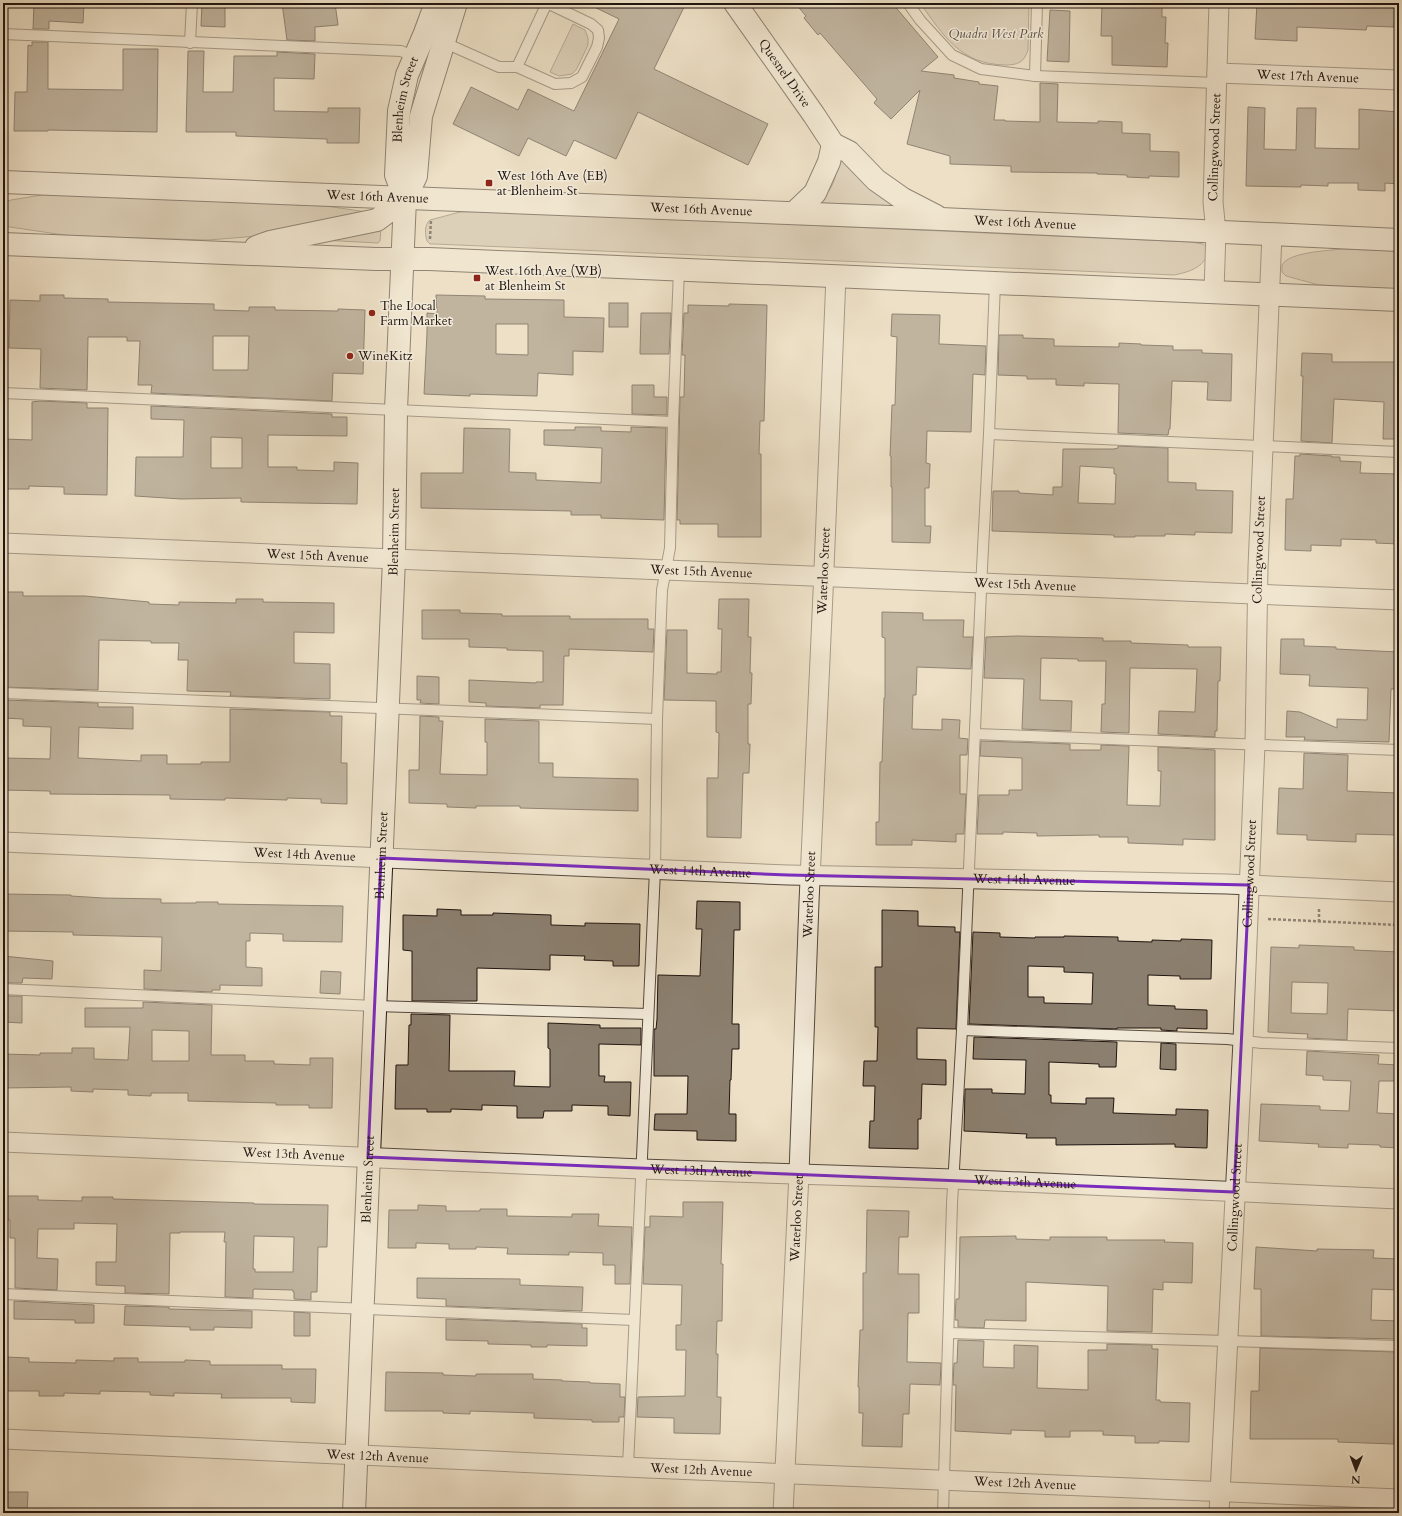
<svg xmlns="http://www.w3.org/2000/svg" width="1402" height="1516" viewBox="0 0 1402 1516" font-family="Cardo,serif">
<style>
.green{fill:#cabda7;stroke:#75695c}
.building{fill:#8b7f6f;stroke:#201510;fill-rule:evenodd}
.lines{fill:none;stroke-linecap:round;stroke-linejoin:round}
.lane-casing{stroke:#53483e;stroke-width:12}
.street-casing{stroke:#53483e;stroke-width:21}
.secondary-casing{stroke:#201510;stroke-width:24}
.path{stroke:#201510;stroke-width:2.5;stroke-dasharray:3 2;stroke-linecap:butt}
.lane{stroke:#f3ebda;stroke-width:10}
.street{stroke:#f3ebda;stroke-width:19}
.secondary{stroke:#f3ebda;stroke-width:22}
.marked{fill:none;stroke:#7b2cbf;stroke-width:3;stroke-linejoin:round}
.poi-dot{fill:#8f2418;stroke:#f3ebda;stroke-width:1.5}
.labels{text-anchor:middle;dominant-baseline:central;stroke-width:3;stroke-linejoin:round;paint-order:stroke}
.park-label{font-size:13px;font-style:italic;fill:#5c5045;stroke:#f3ebda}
.street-label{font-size:13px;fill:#201510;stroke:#f3ebda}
.poi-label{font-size:13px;fill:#201510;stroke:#f3ebda;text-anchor:start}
</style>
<rect width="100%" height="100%" fill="#ede0c6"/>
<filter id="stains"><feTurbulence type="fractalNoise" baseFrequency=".005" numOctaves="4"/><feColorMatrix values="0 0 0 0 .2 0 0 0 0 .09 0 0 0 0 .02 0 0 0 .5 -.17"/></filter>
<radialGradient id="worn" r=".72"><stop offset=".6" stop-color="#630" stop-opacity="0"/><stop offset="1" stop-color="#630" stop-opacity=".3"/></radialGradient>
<!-- green -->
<g class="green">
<path d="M920 3H1029L1028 50C1024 63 1017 65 1005 65 960 64 944 36 920 3Z"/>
<polygon points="573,24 585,30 588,38 588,45 580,62 576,70 572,74 559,76 550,72"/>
<path d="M838 158 898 206 821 203C822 197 827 194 830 189 836 180 837 168 838 158Z"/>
<polygon points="48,194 326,206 367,212 271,235 208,240 71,236 3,226 3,203 11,200"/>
<path d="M487 211 1191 242 1203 244 1208 248C1208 266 1190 272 1174 275L434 244H430L427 241C425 234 424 225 430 220L460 212Z"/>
<polygon points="381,228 380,241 378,243 321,240"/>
<path d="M1341 249 1399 251V289L1319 285 1286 276 1282 272V265C1289 252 1327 251 1341 249Z"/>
</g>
<!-- building -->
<g class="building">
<polygon points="34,3 84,3 83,23 49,21 49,29 33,29"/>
<polygon points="202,3 225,3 225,27 201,26"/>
<polygon points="282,3 335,3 338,25 315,27 315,41 287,40"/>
<polygon points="586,3 686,3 654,69 768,124 748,165 638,112 616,159 574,140 566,156 528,138 519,156 453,124 471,87 518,110 528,89 574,111 619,19"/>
<polygon points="795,3 892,3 938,57 921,71 954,75 954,78 979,82 979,84 998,86 994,120 1005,120 1005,121 1040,122 1040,83 1058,84 1057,122 1098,123 1098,121 1122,122 1122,133 1150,134 1150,151 1179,152 1179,177 1149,176 1149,178 1127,177 1127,175 1097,174 1097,173 1011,172 1011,166 950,164 950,156 907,144 920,90 891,119 874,103 877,99 820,33 818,35 804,18 806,16"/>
<polygon points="1102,3 1162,3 1162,17 1166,17 1165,43 1168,43 1167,67 1112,65 1112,36 1101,36"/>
<polygon points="1257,3 1399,3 1399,23 1394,23 1394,27 1367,26 1366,30 1297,27 1297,41 1255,39"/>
<polygon points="1050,10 1070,11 1069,62 1047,61"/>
<polygon points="32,42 48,42 48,89 123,90 123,49 158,49 157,132 48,130 48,131 14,131 15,92 27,92 28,45 32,46"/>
<polygon points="188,51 204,51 203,92 233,92 234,56 277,56 277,52 315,54 314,79 274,78 274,111 328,112 328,108 360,108 359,143 327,143 327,139 236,136 236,132 186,132"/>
<polygon points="1248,107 1265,108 1264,149 1296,150 1297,108 1316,108 1315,148 1359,149 1359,109 1399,112 1399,184 1385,183 1385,191 1358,190 1358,183 1328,183 1328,186 1301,185 1301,187 1246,186"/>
<path d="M40 295H64V298L108 299V302L214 304V310L249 311V307H275V310L338 311V309L365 310 363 374 333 373 332 401 151 393 152 385H138L140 341H127V337H88L87 390 40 388 41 349 9 348 10 300 40 301ZM213 336H249L248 370H213Z"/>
<path d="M436 295 485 296V299L564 300V317L604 318 603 352 573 351V375L538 373 537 396 470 394V396L424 394 427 333V313L437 314ZM496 324H528V355L496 354Z"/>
<rect x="609" y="303" width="19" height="24"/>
<polygon points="729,304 767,305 764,421 760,421 759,454 761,454 761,537 718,537 718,524 680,524 680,520 677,520 680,397 684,397 685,355 682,355 684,313 688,313 688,305 729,306"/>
<polygon points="641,313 671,313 669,354 640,354"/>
<polygon points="892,314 940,315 939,344 986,346 985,375 973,374 971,432 927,431 926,463 930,464 929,488 925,488 925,526 931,526 930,543 892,542 892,487 891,487 891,456 890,456 892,405 895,405 897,337 891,336"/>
<polygon points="999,335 1023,335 1023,338 1054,339 1054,346 1119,347 1119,343 1141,344 1141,345 1173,346 1173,350 1202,350 1202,353 1232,354 1231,401 1207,400 1208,382 1172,381 1170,429 1169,429 1168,435 1118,433 1119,384 1084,383 1084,386 1056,385 1056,379 1027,379 1027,376 998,375"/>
<polygon points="1302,353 1332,354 1332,362 1399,362 1399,439 1383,439 1384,402 1334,399 1332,443 1301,441 1303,376 1301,376"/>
<polygon points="632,385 654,385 654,397 667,397 667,415 632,414"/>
<polygon points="40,401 87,403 87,408 108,408 107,495 64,494 64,487 29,486 29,489 3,489 4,439 32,440 32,402"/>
<path d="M151 406 332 414V417H347V436L268 435V467H297V470L334 471V462L358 463 357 504 241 502V498L181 499 135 496 136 457H183L184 420 151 419ZM211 437 242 438V468H211Z"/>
<polygon points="575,427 601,427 601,431 631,432 631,427 666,428 664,520 601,518 601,515 571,515 571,511 421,508 421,473 463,473 464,428 510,429 509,472 536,473 536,480 601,483 602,448 544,445 544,430 575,430"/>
<path d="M1118 446 1168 448V482L1196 483V490L1233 491 1232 533 1195 532V535L1165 534V536H1135V537H1114V535L992 531 993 491H1019V493L1053 495V487H1062L1063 449H1114L1118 448ZM1080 466 1114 468V474H1116L1115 504 1078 503Z"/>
<polygon points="1300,454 1332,456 1332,457 1340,457 1340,461 1361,462 1360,473 1399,474 1399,544 1376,543 1376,540 1341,539 1341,546 1311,545 1311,551 1285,550 1286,499 1293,499 1295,456 1300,456"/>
<polygon points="3,592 23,592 23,596 85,596 149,602 149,604 179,605 179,602 236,603 236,599 263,599 263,602 334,603 334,633 294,632 294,663 330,664 330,699 230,696 231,692 187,691 188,660 178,660 179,643 151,643 151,641 99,640 98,690 3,687"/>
<polygon points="719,599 749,599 748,637 751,637 750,673 752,673 751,704 748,704 748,744 750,744 749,773 743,773 741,838 707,837 707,778 718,778 719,733 716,732 716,701 664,700 667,630 687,630 687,673 717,674 717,672 721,672 722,629 718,629"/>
<polygon points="422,610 460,610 460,613 502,614 502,616 570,616 570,619 648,619 648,629 654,629 653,652 569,649 569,656 564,656 563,705 540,705 540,708 486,706 486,703 469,702 469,680 536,683 536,682 543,682 543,651 507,650 507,648 469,647 469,639 422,639"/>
<polygon points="882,612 923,613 923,620 964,620 963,637 973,637 971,669 917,667 916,695 913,695 912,729 942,730 942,719 960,720 959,738 968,739 967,755 960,755 960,794 966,794 964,834 956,834 956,842 912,840 912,845 876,845 876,822 879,822 880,762 882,762 884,698 885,698 885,638 882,637"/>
<polygon points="1017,636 1103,638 1103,641 1131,641 1131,643 1188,645 1188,647 1221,647 1220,681 1218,681 1217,731 1215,731 1215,737 1158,734 1159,711 1195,712 1197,669 1130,668 1129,733 1101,732 1102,704 1105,704 1106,661 1078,661 1078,659 1041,658 1040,700 1072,701 1071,731 1022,729 1024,679 984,678 986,637"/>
<polygon points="1281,639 1304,639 1304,646 1336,647 1336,649 1398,652 1396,689 1391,689 1389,742 1304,740 1305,737 1286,737 1287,711 1300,712 1337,728 1337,719 1367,720 1368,688 1309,686 1310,675 1280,674"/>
<polygon points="417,676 439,677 439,704 420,703 421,700 417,700"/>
<polygon points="3,700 98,703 98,707 133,707 133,729 79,727 78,758 141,761 141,755 167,755 167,764 201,764 201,762 230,762 230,709 330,712 330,716 342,716 341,763 347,763 347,804 321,803 321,799 287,798 287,800 225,798 225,800 170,799 170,795 50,794 50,791 3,790 3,758 50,759 51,727 23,726 23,719 3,718"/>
<polygon points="420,716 439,717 439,721 443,721 440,774 487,775 487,742 485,742 485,719 539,721 539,763 553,763 553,777 638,779 638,811 520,808 520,806 476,806 476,808 447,807 447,804 409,803 409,770 419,770"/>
<polygon points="981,741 1070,744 1070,750 1101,750 1101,745 1129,746 1127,805 1160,806 1161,771 1158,771 1158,747 1215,750 1215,840 1183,839 1183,845 1159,844 1128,843 1128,837 1099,837 1099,835 1037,836 1037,833 1003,832 1003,834 977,834 979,795 1009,795 1009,790 1022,790 1022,758 980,756"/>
<polygon points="1304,753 1348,755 1347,791 1398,793 1397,835 1356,834 1356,842 1307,840 1307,835 1277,834 1279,788 1303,789"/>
<polygon points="3,894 71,895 71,896 103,898 161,899 161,903 196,903 196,902 218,902 218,904 343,906 342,942 283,941 283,934 250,933 250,941 246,941 246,967 262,968 262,986 220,985 220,990 212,990 212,992 144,989 144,970 161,971 162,937 73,935 73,932 3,931"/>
<polygon points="697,901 740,902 740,930 734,930 732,1024 739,1024 739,1049 732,1049 731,1080 730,1080 729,1114 736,1114 736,1141 697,1140 697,1131 654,1130 655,1114 687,1114 688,1076 654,1076 654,1029 656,1029 657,1019 658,975 700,976 702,929 696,929"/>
<polygon points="437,909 461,910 461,915 493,915 493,913 551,915 551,925 585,926 585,923 640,924 639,966 613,966 613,961 584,960 585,956 550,955 550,970 477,968 477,1001 412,1001 412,951 403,950 403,915 437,916"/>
<polygon points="882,910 918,911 918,926 955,927 955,932 960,932 956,1029 917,1028 917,1059 946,1060 946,1085 922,1084 921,1119 918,1119 918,1149 869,1148 870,1121 874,1121 875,1086 863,1086 864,1061 877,1061 878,1027 875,1027 875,967 882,967"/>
<path d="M973 932 1000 933V937L1035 938V937H1064V936L1118 937V941L1152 942V940L1181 941V939L1212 940 1211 979H1180V976L1148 975V1005L1175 1006V1009L1207 1010V1029L1177 1028V1031L1161 1030V1028H1117V1029L969 1024ZM1028 966 1064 967V972L1093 973 1092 1004 1044 1003V997H1028Z"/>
<path d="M1299 945 1354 947V950L1399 952V1011L1348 1009 1347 1040 1307 1038 1308 1034 1268 1032 1271 947 1299 948ZM1292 982 1328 983 1327 1014 1291 1013Z"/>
<polygon points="3,956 53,961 52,979 23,978 22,983 3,983"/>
<polygon points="321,971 341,972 340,994 320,993"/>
<polygon points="3,996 22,996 22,1023 3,1022"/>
<path d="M143 1002 212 1005 211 1055H245V1061H274V1064L310 1065V1058H333L332 1108H309V1105H276V1103L188 1101V1093H151V1096L128 1095V1090L93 1089V1092L71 1091V1087L3 1088V1054L40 1055V1053H72V1048H94V1059L128 1060 130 1027H85V1008H143ZM152 1030 189 1031V1061H152Z"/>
<polygon points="411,1014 450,1015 449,1071 515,1071 514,1086 550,1087 550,1049 548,1048 548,1023 600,1025 600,1028 641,1028 641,1045 599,1044 599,1076 605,1076 604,1082 631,1082 630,1116 608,1115 608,1106 572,1105 572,1111 544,1111 543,1118 517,1118 517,1106 482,1105 482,1110 451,1109 451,1112 427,1112 427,1109 395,1109 396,1065 408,1065 409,1025 411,1025"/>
<polygon points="974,1037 1117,1042 1116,1067 1099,1067 1099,1064 1049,1062 1049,1095 1051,1095 1051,1103 1086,1104 1086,1098 1114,1098 1113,1113 1176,1115 1176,1109 1208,1110 1207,1148 1175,1147 1175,1144 1056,1145 1056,1138 1026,1138 1027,1134 964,1131 965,1089 992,1089 992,1093 1025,1094 1026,1060 973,1059"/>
<polygon points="1161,1043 1176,1044 1176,1070 1160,1069"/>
<polygon points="1307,1051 1379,1055 1378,1064 1399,1065 1399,1081 1379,1081 1377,1113 1399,1114 1399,1148 1380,1147 1380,1145 1348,1144 1348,1148 1318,1147 1319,1144 1259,1141 1261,1104 1320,1106 1320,1110 1349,1111 1351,1081 1323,1080 1323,1076 1306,1075"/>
<path d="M3 1196H38V1200L82 1201V1197H113V1199L254 1203V1204L328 1205 327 1247H318L317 1292H311V1300L294 1299V1292H293V1290L254 1289 253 1290V1298L225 1297 226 1242H224L225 1232H180V1233H170L169 1294 125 1293V1286L96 1285V1262H116L117 1224 74 1223V1229H38L37 1258 58 1259 57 1290 15 1288V1238H10V1220H3ZM254 1236 294 1237 293 1272H255V1269H253Z"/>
<polygon points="683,1202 723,1202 721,1264 723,1264 722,1321 717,1321 716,1354 718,1354 717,1397 721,1397 720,1434 674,1433 674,1418 637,1417 638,1397 685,1396 686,1350 676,1350 676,1325 681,1325 682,1285 643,1284 645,1227 650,1227 650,1216 683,1217"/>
<polygon points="418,1205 446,1206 446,1211 480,1211 480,1209 507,1209 507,1216 572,1217 572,1214 599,1214 598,1226 632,1227 630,1284 615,1284 615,1265 603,1265 603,1253 569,1252 569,1255 507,1254 508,1248 476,1247 476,1249 449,1249 449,1244 416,1243 416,1248 388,1248 389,1210 418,1210"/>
<polygon points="867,1210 909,1211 908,1237 899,1237 898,1274 919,1274 919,1313 908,1313 907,1362 941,1363 940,1385 910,1384 909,1414 903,1414 902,1447 862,1446 863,1413 859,1413 859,1387 858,1387 860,1330 863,1330 863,1273 866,1273"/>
<polygon points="1016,1236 1016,1239 1050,1240 1050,1237 1107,1237 1107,1240 1165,1240 1164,1242 1193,1243 1192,1283 1163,1282 1163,1290 1153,1289 1152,1332 1107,1331 1108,1286 1026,1282 1026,1321 985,1320 984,1328 958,1327 958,1320 955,1320 956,1299 959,1299 960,1237"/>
<polygon points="1256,1247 1317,1251 1317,1249 1374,1250 1373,1258 1399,1259 1399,1290 1372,1289 1371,1320 1399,1321 1399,1339 1261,1336 1261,1289 1254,1289"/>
<polygon points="417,1278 520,1279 520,1285 583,1287 582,1311 446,1306 446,1299 417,1298"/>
<polygon points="14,1301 94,1305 94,1323 75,1323 75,1320 14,1319"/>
<polygon points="125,1306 169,1307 169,1309 252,1311 252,1328 214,1327 214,1330 190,1330 190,1327 124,1325"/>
<polygon points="294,1312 310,1313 310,1336 294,1336"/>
<polygon points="446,1319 582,1324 582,1328 587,1328 587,1346 547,1345 547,1347 531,1347 531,1345 488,1344 488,1341 446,1340"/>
<polygon points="958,1340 984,1341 983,1367 1014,1368 1014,1345 1038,1346 1037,1388 1088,1390 1088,1350 1107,1350 1107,1344 1152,1345 1152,1349 1158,1349 1156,1400 1160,1400 1160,1402 1190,1403 1189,1442 1159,1441 1159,1443 1135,1443 1135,1436 1103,1435 1103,1431 1070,1431 1070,1437 1045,1437 1045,1431 1011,1430 1011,1434 955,1431 956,1385 953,1385 954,1363 957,1363"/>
<polygon points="1260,1348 1398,1352 1394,1444 1338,1442 1338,1439 1250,1439 1251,1391 1259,1391"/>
<polygon points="5,1357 29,1358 29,1362 76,1363 76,1360 114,1361 114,1358 138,1358 138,1362 185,1362 185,1360 210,1361 210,1365 282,1365 282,1369 316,1369 315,1403 291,1402 291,1398 221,1398 222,1394 174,1393 174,1396 150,1395 150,1392 100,1391 100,1394 64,1393 64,1396 39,1396 39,1391 4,1391"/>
<polygon points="386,1372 443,1373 443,1375 476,1376 476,1374 533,1374 533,1379 562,1380 562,1381 590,1382 590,1383 620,1384 620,1397 625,1397 624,1417 619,1417 619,1422 592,1422 592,1420 534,1418 534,1413 470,1411 470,1414 443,1413 443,1411 385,1411"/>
<polygon points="3,1492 28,1492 27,1513 3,1513"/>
</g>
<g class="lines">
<defs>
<g id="lane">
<polyline points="908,3 920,20 952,55 981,69 1035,76 1217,83"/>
<polyline points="3,34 401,51 416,57"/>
<polyline points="443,42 499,67 517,67 555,84 571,83 582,77 597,47 599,38 598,30 591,24 547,3 517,67"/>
<polyline points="190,43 192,3"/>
<polyline points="1035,76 1037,3"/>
<polyline points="3,393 673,422"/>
<polyline points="989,434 1399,452"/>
<polyline points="3,693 657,719"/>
<polyline points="975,734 1399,750"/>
<polyline points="3,989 375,1006 648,1014"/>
<polyline points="962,1030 1227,1039 1262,1043 1399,1048"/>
<polyline points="3,1294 634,1320"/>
<polyline points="949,1333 1399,1346"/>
<polyline points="628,1466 655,870 657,719 662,590 670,548 673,422 679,270"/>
<polyline points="943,1513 952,1203 962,1030 982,568 989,434 995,283"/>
</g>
<g id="street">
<path id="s1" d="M1217 73 1399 80"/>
<path id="s2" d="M1214 291 1216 232 1213 202 1219 3"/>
<path id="s3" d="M3 543 1399 600"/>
<path id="s4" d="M3 842 788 875 1227 884 1399 892"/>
<path id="s5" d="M3 1142 641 1169 953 1179 1399 1199"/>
<path id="s6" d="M3 1439C468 1462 934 1479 1399 1499"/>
<path id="s7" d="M783 1513 799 1173 809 902 823 593 836 276"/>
<path id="s8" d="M1219 1513 1243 1041 1255 744 1258 567 1272 234"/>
</g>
<g id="secondary">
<path id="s9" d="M735 3 814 115 833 144 849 152 876 180 903 199 936 216"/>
<path id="s10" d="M3 182 941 219 1399 240"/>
<path id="s11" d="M405 199 396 175 399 111 407 75 425 33 436 3"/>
<polyline points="794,213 815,193 829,162 833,144"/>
<polyline points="3,244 376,259 429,259 1399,300"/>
<polyline points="256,247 270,242 377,220 405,199"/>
<path id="s12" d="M354 1513 394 559 396 410 405 199 416 176 421 116 456 3"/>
</g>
</defs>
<!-- lane casing -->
<use href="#lane" class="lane-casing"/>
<!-- street casing -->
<use href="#street" class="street-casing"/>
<!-- secondary casing -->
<use href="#secondary" class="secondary-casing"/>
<!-- path -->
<g class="path">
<polyline points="430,239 431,220"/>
<polyline points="1268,919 1399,925"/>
<polyline points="1319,922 1319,907"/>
<polyline points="1396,925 1396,910"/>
</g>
<!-- lane -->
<use href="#lane" class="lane"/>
<!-- street -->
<use href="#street" class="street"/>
<!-- secondary -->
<use href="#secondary" class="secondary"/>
</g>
<!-- marked area -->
<path d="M0 0H1402V1516H0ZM381 858 788 875 1249 885 1234 1192 368 1157Z" fill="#ede0c6" fill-opacity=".55" fill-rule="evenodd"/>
<path class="marked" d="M381 858 788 875 1249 885 1234 1192 368 1157Z"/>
<!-- markers -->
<g class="poi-dot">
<rect x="485" y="179" width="8" height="8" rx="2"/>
<rect x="473" y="274" width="8" height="8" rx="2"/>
<circle cx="372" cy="313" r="4"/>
<circle cx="350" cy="356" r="4"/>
</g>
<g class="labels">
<!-- park labels -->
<g class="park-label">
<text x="996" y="34">Quadra West Park</text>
</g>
<!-- street labels -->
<g class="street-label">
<text stroke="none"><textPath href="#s9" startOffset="86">Quesnel Drive</textPath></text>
<text stroke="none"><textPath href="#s1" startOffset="91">West 17th Avenue</textPath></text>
<text stroke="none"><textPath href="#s11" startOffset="102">Blenheim Street</textPath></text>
<text stroke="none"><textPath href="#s2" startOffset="144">Collingwood Street</textPath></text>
<text stroke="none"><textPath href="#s10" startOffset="375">West 16th Avenue</textPath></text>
<text stroke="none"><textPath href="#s10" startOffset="699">West 16th Avenue</textPath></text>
<text stroke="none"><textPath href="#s10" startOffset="1023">West 16th Avenue</textPath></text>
<text stroke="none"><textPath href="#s12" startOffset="982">Blenheim Street</textPath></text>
<text stroke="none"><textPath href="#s8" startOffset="964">Collingwood Street</textPath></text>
<text stroke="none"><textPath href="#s3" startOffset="315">West 15th Avenue</textPath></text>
<text stroke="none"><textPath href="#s3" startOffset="699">West 15th Avenue</textPath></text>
<text stroke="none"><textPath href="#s7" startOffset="943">Waterloo Street</textPath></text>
<text stroke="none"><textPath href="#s3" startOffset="1023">West 15th Avenue</textPath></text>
<text stroke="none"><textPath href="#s4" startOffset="302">West 14th Avenue</textPath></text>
<text stroke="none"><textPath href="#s12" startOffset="658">Blenheim Street</textPath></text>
<text stroke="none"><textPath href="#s4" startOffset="698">West 14th Avenue</textPath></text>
<text stroke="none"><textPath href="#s8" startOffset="640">Collingwood Street</textPath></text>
<text stroke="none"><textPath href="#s4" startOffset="1022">West 14th Avenue</textPath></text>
<text stroke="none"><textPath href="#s7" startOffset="619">Waterloo Street</textPath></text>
<text stroke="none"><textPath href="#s5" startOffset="291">West 13th Avenue</textPath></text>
<text stroke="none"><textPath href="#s5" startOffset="699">West 13th Avenue</textPath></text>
<text stroke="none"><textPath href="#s12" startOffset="334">Blenheim Street</textPath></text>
<text stroke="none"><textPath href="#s5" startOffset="1023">West 13th Avenue</textPath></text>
<text stroke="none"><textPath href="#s8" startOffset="316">Collingwood Street</textPath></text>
<text stroke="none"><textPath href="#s7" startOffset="295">Waterloo Street</textPath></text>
<text stroke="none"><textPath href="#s6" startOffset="375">West 12th Avenue</textPath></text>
<text stroke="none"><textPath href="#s6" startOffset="699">West 12th Avenue</textPath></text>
<text stroke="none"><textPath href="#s6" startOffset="1023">West 12th Avenue</textPath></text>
</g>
<!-- poi labels -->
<g class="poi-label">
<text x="497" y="176">West 16th Ave (EB)<tspan x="497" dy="15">at Blenheim St</tspan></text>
<text x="485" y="271">West 16th Ave (WB)<tspan x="485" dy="15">at Blenheim St</tspan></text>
<text x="380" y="306">The Local<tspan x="380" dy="15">Farm Market</tspan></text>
<text x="358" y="356">WineKitz</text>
</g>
</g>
<!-- margin -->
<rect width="1402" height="1516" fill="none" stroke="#ede0c6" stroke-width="16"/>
<rect x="4" y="4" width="1394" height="1508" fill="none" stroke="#201510" stroke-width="2"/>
<rect x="8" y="8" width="1386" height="1500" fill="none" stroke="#201510"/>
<!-- north arrow -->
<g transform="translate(1356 1470) rotate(181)" stroke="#f3ebda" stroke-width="3" paint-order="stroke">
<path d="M0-3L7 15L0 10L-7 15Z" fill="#201510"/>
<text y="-6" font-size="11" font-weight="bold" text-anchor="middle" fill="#201510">N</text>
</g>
<rect width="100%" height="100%" filter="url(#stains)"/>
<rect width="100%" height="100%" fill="url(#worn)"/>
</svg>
